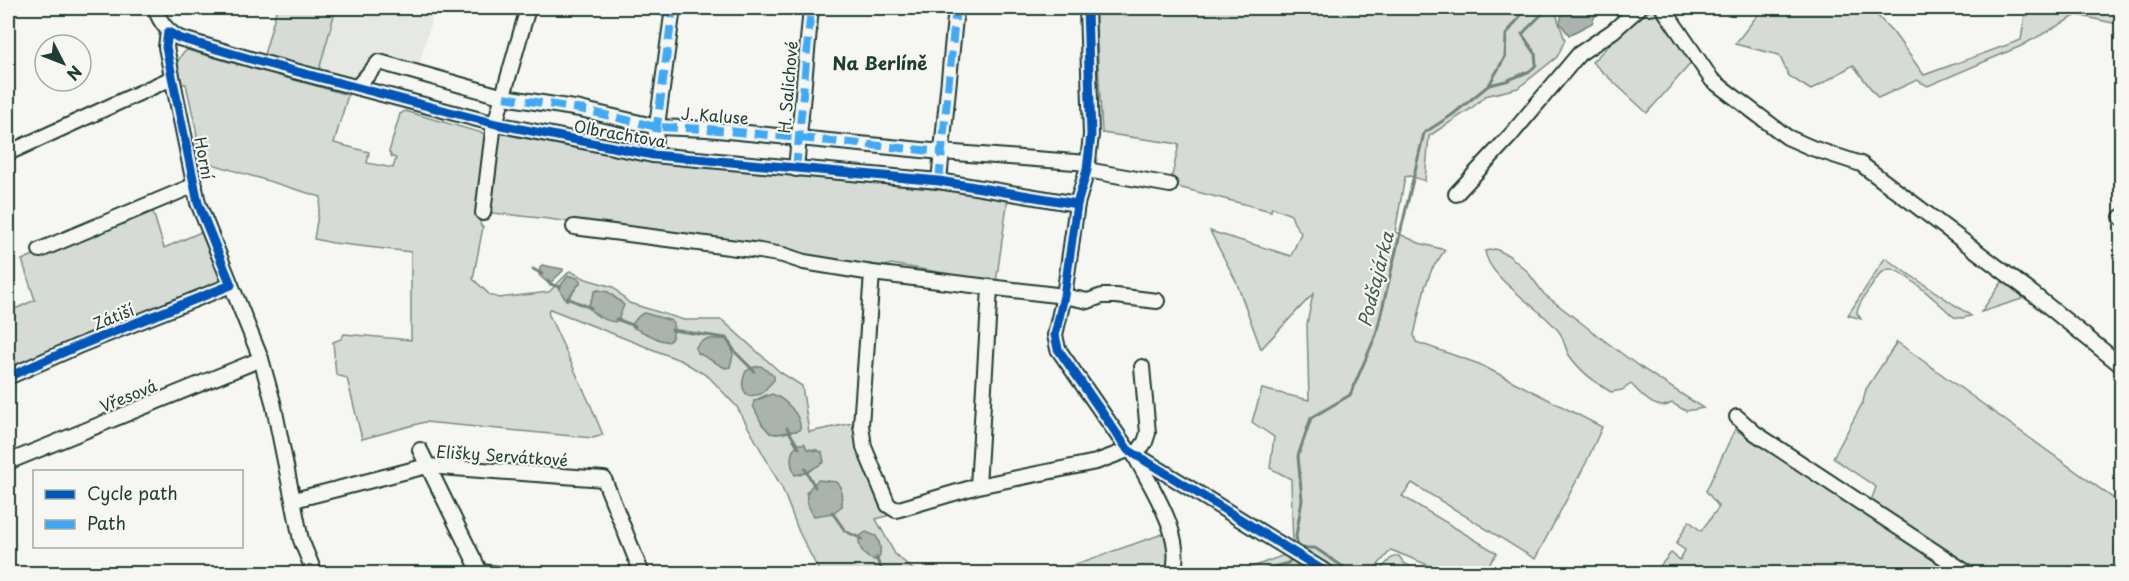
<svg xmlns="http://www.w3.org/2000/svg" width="2129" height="581" viewBox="0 0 2129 581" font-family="'Playpen Sans',sans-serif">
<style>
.built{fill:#e6e8e4}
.green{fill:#d6dbd6;stroke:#7a8c85;stroke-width:1.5;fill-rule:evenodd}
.water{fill:#aab3ae;stroke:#72847d;stroke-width:1.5}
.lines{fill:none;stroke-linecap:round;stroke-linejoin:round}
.stream{stroke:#72847d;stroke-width:3}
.minor-casing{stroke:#1f3d34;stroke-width:18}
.minor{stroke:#f6f6f2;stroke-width:14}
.quiet{stroke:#3fa9f5;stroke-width:8;stroke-dasharray:15 8;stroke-linecap:butt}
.cycleway-casing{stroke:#f6f6f2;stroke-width:13}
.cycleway{stroke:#0057b8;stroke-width:9}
.labels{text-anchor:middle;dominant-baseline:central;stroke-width:4.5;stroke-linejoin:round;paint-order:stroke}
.street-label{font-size:16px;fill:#1f3d34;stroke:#f6f6f2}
.neighbourhood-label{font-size:18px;font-weight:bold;fill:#1f3d34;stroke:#f6f6f2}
.water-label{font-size:18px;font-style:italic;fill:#425a52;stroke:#f6f6f2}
</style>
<rect width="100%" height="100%" fill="#f6f6f2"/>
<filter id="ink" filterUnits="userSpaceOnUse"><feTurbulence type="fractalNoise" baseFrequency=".0167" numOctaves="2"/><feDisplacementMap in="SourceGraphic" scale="12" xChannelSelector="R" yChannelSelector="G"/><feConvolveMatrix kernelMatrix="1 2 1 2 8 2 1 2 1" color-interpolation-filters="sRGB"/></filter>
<g filter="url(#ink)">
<!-- built -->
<polygon class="built" points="336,8 435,8 418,69 377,59 354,80 319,70"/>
<!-- green -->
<g class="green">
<polygon points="277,8 336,8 319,70 264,55"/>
<polygon points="1095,8 1554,8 1565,40 1557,57 1518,88 1485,96 1472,108 1429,136 1425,181 1410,176 1405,177 1395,232 1419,243 1445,250 1432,269 1425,287 1414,335 1416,342 1479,364 1602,427 1586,463 1535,559 1412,483 1402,496 1497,553 1483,573 1438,573 1433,567 1391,550 1371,573 1338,573 1293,547 1291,479 1270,468 1274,437 1252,422 1262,389 1309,400 1307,324 1313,294 1261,349 1236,281 1210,231 1291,256 1301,233 1294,223 1291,215 1272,207 1271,211 1170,185 1179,144 1102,133"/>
<polygon points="1763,8 1870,8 1893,32 1924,75 2021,40 2026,8 2121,8 2122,25 2077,15 2021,46 1928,86 1917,80 1878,98 1853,65 1811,90 1789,76 1779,55 1735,44"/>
<polygon points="1653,9 1692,62 1647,113 1592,62 1632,22"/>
<path d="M187 50 237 64V66L238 64 348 95 334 143 369 152 367 163 393 168 396 158 392 157 389 152 400 114 405 111 489 135 479 218 481 226 483 227 473 279 490 295 499 298 549 292 570 271 586 279 613 287 629 303 684 320H722L780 372 802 386 809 432 858 422 865 460 890 515 876 519 895 554 917 573H820L799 532 782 488 737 407 709 377 682 361 550 309 548 311 549 315 591 406 603 435 593 438 425 422 362 439 347 378 336 375 333 342 341 339 344 334 411 340V252L333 243 314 239 321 197 199 160 196 129 186 84H182L177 62 182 54ZM568 276H572L580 283 567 300 559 289ZM598 290 608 292 621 302 588 307 595 292ZM766 395C787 398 790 413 800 430L777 434 770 433 762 424 754 401ZM804 444 807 449 818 450 821 464 800 475ZM814 484 841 487 842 506 806 493Z"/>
<path d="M499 130C567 146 636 159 705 167 806 179 908 184 1008 198L996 283 951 277 950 274 891 264 885 266 844 261 843 264 549 219 493 213 489 211Z"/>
<polygon points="151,205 164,248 201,232 224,285 8,374 8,312 35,300 22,260"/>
<path d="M1495 249 1508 255 1519 264 1527 271 1544 294 1597 335 1637 365 1703 408 1686 411 1672 403C1656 413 1642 395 1631 384L1622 390 1611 392C1596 383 1579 370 1569 355 1565 348 1564 340 1560 333 1544 309 1489 281 1485 251Z"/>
<path d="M1885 258 1971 316 1962 318 1954 317C1943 307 1902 268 1890 269 1882 269 1876 279 1873 284 1867 293 1858 303 1857 313L1861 319 1848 315Z"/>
<polygon points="2002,282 2013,283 2021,289 2022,299 1981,312"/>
<polygon points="1897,342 2121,504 2121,573 1977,573 1871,501 1876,487 1833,458 1863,402 1866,389"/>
<polygon points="1735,429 1880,522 1954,573 1653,574 1671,553 1680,560 1685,550 1676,544 1689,521 1701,531 1719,507 1706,491"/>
<polygon points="1171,531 1170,573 1027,574 1037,570 1059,570"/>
<polygon points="1284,555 1298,565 1290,573 1237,573"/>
<polygon points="1396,556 1399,556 1404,563 1422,573 1378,573 1390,559"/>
</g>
<!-- water -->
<g class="water">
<polygon points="1566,8 1592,8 1595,16 1592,23 1569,35 1560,23 1562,14"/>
<polygon points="542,265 563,269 563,271 549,284 539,275 540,267"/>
<path d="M568 276 575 277 580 280V283L566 300C556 285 559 289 568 276Z"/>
<path d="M598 290 608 292 624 305 618 320 615 322C605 321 594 315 588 307L595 291Z"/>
<path d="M644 313 672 321C675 327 674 337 669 342L660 340 634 328 632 325C635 320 638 315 644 313Z"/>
<path d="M710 339H726L731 343 733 355 730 367 725 368 698 353 695 348C700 342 702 340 710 339Z"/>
<path d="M761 366 774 376V380L761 394 749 396C740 390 742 380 746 371L754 367Z"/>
<path d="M772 394C785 399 802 415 800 430L777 434 770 433 762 424 753 406 754 401Z"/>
<path d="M798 444H805L807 449 822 452 824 462 806 473 795 475C790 464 788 453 798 444Z"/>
<path d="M818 480 837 482 841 487 842 506 833 513 814 516C804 501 803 492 818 480Z"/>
<path d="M866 532 876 536C881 544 882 552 878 560 866 561 858 548 859 537Z"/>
</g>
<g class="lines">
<!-- stream -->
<g class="stream">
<polyline points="1489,85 1505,57 1506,35 1526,8"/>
<polyline points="533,269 542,274"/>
<polyline points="548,281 550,284 560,287"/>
<polyline points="567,298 591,308"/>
<polyline points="616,319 635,326"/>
<polyline points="672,330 726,338 736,353 754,371"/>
<polyline points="787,428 799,448"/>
<polyline points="805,469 815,487"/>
<polyline points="832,512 845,531 862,539"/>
<polyline points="1298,548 1315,548 1354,574"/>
<polyline points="1298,549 1296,536 1302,500 1298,456 1311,418 1350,395 1376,335 1424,133 1452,115 1489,85 1506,81 1530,71 1536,65 1535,53 1522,34 1548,8"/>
<polyline points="876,558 884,574"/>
<polyline points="1248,574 1288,563 1293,557"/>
</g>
<defs>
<g id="minor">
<path d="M155 8C160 22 166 30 179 38L264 63 496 124 653 155 939 181 1077 204"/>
<polyline points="1087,8 1091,135 1087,170 1077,204 1064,296 1055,335 1058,349 1128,450 1329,574"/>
<polyline points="1663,8 1712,80 1787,137 1812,148 1861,164 2032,293 2122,366"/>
<polyline points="168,32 166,47 198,203 261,359 273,402 301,540 315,574"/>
<polyline points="357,87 379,62 504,97 580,109 657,127 707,129 942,152 1088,163"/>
<polyline points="8,153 172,78"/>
<polyline points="653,155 673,8"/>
<polyline points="796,169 811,8"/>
<polyline points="1087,170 1170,185"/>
<polyline points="939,181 956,8"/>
<polyline points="1456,194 1510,136 1579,54 1613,31 1639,8"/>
<polyline points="483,213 493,131 528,8"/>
<polyline points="2121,217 2122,218"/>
<polyline points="574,227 760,251 783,255 804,262 872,273 1064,296 1088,301 1102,296 1116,296 1157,301"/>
<polyline points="40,250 195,185"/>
<polyline points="872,273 861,425 864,447 888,505 896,510 978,486 1096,462 1128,450"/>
<path d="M1142 367 1148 433 1145 442 1135 456C1152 489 1185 536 1173 574"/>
<polyline points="8,377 78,346 231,285"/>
<polyline points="1737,417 1755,433 1969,574"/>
<polyline points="420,450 481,574"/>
<polyline points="8,462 261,359"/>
<polyline points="978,486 990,288"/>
<polyline points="294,500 427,466 604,479 642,574"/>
<polyline points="480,572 500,574"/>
</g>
</defs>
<!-- minor casing -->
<use href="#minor" class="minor-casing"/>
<!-- minor -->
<use href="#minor" class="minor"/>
<!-- quiet -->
<g class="quiet">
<polyline points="504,97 580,109 657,127 707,129 942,152"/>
<polyline points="653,155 673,8"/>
<polyline points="796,169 811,8"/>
<polyline points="939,181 956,8"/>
</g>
<defs>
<g id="cycleway">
<polyline points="1087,8 1091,135 1087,170 1077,204 1064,296 1055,335 1058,349 1128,450 1329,574"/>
<polyline points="8,377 78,346 231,285 198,203 166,47 168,32 179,38 264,63 496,124 653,155 939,181 1077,204"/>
</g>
</defs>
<!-- cycleway casing -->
<use href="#cycleway" class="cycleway-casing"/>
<!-- cycleway -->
<use href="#cycleway" class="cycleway"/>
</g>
</g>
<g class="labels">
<!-- street labels -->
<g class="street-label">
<text transform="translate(787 87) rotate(-85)">H. Salichové</text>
<text transform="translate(715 115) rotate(4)">J. Kaluse</text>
<text transform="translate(620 133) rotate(10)">Olbrachtova</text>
<text transform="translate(205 158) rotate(79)">Horní</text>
<text transform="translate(113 316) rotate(-22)">Zátiší</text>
<text transform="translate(128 395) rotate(-22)">Vřesová</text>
<text transform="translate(502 455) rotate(4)">Elišky Servátkové</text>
</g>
<!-- neighbourhood labels -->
<g class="neighbourhood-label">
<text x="880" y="62">Na Berlíně</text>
</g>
<!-- water labels -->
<g class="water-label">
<text transform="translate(1375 279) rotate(-76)">Podšajárka</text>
</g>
</g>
<!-- margin -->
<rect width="2129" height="581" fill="none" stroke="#f6f6f2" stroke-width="30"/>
<rect x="15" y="15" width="2099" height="551" fill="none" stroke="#1f3d34" stroke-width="2" filter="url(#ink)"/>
<!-- legend -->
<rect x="33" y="470" width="210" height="78" fill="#f6f6f2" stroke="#a0aca6" stroke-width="1.5"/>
<rect x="45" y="490" width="30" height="9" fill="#0057b8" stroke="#a0aca6" stroke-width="1.5"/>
<text x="87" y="500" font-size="18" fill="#1f3d34">Cycle path</text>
<rect x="45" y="520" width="30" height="9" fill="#3fa9f5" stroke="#a0aca6" stroke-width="1.5"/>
<text x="87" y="530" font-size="18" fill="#1f3d34">Path</text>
<!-- north arrow -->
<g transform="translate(63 63) rotate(132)"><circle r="28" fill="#f6f6f2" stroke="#a0aca6" stroke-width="1.5"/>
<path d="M0-4.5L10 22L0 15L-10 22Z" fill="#1f3d34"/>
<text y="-9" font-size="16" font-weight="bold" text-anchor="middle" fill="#1f3d34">N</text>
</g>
</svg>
